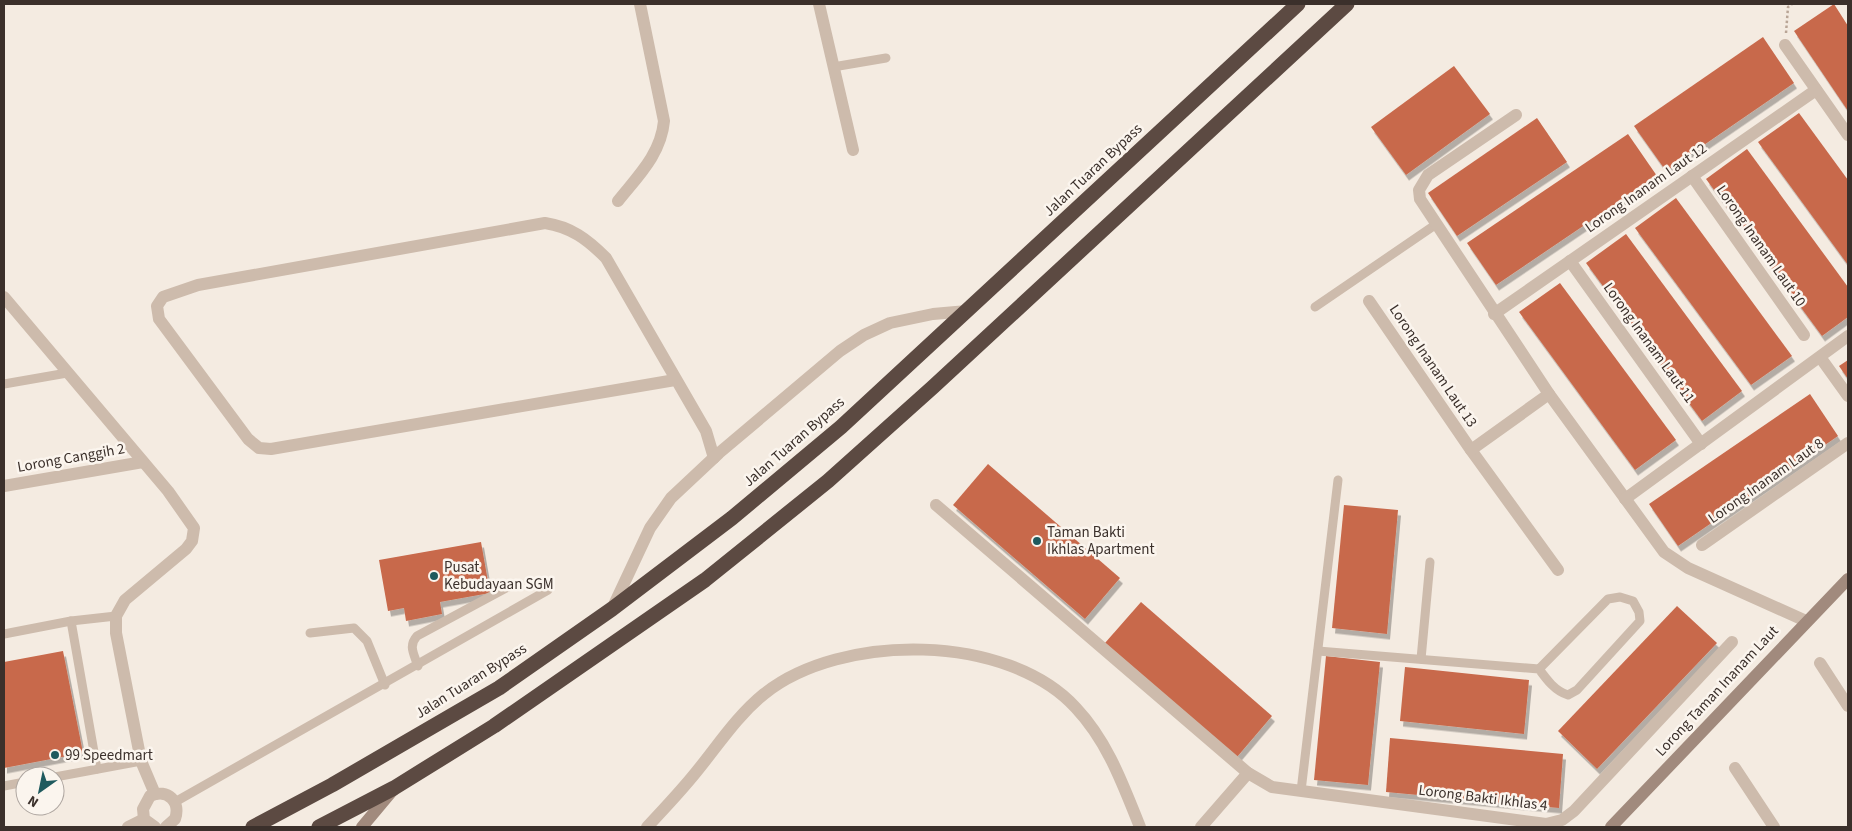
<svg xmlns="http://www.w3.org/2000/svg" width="1852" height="831" viewBox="0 0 1852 831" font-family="'Source Sans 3',sans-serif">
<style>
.building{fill:#c8694b;filter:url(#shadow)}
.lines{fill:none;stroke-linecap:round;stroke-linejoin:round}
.path{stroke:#b9a596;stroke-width:2.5;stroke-dasharray:2.5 2.5;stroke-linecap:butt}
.lane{stroke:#cdbbac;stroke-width:9}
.street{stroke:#cdbbac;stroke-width:12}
.secondary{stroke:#a18a7d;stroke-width:12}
.highway{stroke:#5c4a42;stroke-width:15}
.poi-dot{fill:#1f5a5e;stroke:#fbf5ee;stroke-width:2}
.labels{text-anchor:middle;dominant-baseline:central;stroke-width:5;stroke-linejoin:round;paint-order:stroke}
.street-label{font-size:15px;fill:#3b302b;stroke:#fbf5ee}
.poi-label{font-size:15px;fill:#3b302b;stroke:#fbf5ee;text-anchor:start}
</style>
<defs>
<filter id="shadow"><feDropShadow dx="3" dy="5.5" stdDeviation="0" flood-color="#0004"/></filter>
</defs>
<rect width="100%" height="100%" fill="#f4ebe1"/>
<!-- building -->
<g class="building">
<polygon points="1834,4 1848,26 1848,111 1794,31"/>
<polygon points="1763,37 1794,83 1666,171 1634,126"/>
<polygon points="1454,66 1490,114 1406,175 1371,127"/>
<polygon points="1799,113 1848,180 1848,265 1758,142"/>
<polygon points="1537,118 1567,162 1457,236 1428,193"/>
<polygon points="1628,134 1657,176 1496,285 1467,243"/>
<polygon points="1747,149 1848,287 1848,317 1822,336 1706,179"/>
<polygon points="1676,198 1792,356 1751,385 1635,228"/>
<polygon points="1626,234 1742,391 1702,421 1586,263"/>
<polygon points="1560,283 1676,440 1635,470 1519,312"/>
<polygon points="1848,360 1848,379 1839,366"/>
<polygon points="1810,394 1838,436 1678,546 1649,504"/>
<polygon points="988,464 1120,578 1085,619 953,505"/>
<polygon points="1344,505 1398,510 1387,634 1332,628"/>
<polygon points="481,542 490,593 440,602 442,614 406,621 404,608 388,611 379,560"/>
<polygon points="1141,602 1272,716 1237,757 1105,643"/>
<polygon points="1677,606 1717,643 1597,769 1558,731"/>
<polygon points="63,651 83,753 4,768 4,662"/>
<polygon points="1326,656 1380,662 1368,785 1314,780"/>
<polygon points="1405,667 1529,680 1524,734 1400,721"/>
<polygon points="1390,738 1563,754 1559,808 1386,792"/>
</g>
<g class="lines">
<!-- path -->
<polyline class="path" points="1786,33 1788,7 1792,4"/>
<!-- lane -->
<g class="lane">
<polyline points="833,67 886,58"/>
<polyline points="1315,307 1435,225"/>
<polyline points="4,384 67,373"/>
<polyline points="71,621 97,769"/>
<polyline points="310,633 354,628 367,641 385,685"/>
<polyline points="4,634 71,621 116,616"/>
<path d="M1318 651 1539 669C1547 680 1555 691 1568 695L1577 690 1640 621 1639 612 1633 601 1620 597 1608 599 1539 669"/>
<polyline points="1421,659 1430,562"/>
<path d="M418 666C414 654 408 646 417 636L510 586"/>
<polyline points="55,777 141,761"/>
<polyline points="4,786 25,782"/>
<polyline points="1301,791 1338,480"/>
<polyline points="175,802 548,590"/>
</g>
<!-- street -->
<g class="street">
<polyline points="819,4 853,150"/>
<polyline points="1785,45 1848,135"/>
<polyline points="1516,115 1428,175 1419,190 1420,199 1549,394 1664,552 1688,568 1806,621"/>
<polyline points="1692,176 1804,335"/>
<path d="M618 201C638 176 661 154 664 121L640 4"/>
<polyline points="1570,261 1701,444"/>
<polyline points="4,297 168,491 194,528 192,541 186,549 125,600 116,616 116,633 141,761 155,794"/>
<polyline points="1369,301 1471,450 1558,570"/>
<polyline points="1494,314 1816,90"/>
<polyline points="1820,357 1848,396"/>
<path d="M675 380 271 449 259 448 248 439 159 319 157 306 163 297 198 285 545 223C571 227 587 239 606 258L706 431 714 458"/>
<polyline points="1471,450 1549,394"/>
<polyline points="4,486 143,462"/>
<polyline points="1625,499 1848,336"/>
<polyline points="936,505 1248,773 1272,787 1546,824 1562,820 1574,811 1732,642"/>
<polyline points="1702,545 1848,443"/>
<polyline points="612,609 650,528 671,498 719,453 840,351 864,335 890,323 933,314 967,311"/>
<polyline points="1820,663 1848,706"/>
<polyline points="1735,768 1774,827"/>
<polyline points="128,827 144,819"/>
<path d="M155 827 144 819 143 809 150 796C168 788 181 802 175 819L166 827"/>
<path d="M647 827C664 809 681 791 697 771 719 744 737 716 764 694 841 632 1008 633 1076 708 1108 742 1123 785 1140 827"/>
<polyline points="1201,827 1248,773"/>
</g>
<!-- secondary -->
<g class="secondary">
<polyline points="362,827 393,790"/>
<polyline points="1611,827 1848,579"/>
</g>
<!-- highway -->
<g class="highway">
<polyline points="253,827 332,785 499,688 612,609 732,518 841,427 1298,4"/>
<polyline points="319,827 394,788 494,726 705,580 828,481 933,387 1347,4"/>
</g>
</g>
<!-- markers -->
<g class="poi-dot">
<circle cx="1037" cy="541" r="5"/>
<circle cx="434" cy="576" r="5"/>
<circle cx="55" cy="755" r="5"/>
</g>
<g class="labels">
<!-- street labels -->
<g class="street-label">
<text transform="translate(1093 170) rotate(-43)">Jalan Tuaran Bypass</text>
<text transform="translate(1646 188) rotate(-35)">Lorong Inanam Laut 12</text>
<text transform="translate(1761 246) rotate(55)">Lorong Inanam Laut 10</text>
<text transform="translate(1649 343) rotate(54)">Lorong Inanam Laut 11</text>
<text transform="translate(1433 366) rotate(56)">Lorong Inanam Laut 13</text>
<text transform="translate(794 442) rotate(-41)">Jalan Tuaran Bypass</text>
<text transform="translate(71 458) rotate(-10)">Lorong Canggih 2</text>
<text transform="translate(1766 481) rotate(-35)">Lorong Inanam Laut 8</text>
<text transform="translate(471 681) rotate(-32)">Jalan Tuaran Bypass</text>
<text transform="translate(1717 691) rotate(-47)">Lorong Taman Inanam Laut</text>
<text transform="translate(1483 798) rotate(7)">Lorong Bakti Ikhlas 4</text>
</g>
<!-- poi labels -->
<g class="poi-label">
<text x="1047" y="532">Taman Bakti<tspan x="1047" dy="17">Ikhlas Apartment</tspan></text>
<text x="444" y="567">Pusat<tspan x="444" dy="17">Kebudayaan SGM</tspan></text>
<text x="65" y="755">99 Speedmart</text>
</g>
</g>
<!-- border -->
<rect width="1852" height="831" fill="none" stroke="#3b302b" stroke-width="10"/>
<!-- north arrow -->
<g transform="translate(40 791) rotate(213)"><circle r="24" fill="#fbf5ee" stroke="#aea6a0"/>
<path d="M0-4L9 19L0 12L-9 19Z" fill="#1f5a5e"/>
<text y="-8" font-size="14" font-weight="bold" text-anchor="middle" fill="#3b302b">N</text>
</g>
</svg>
